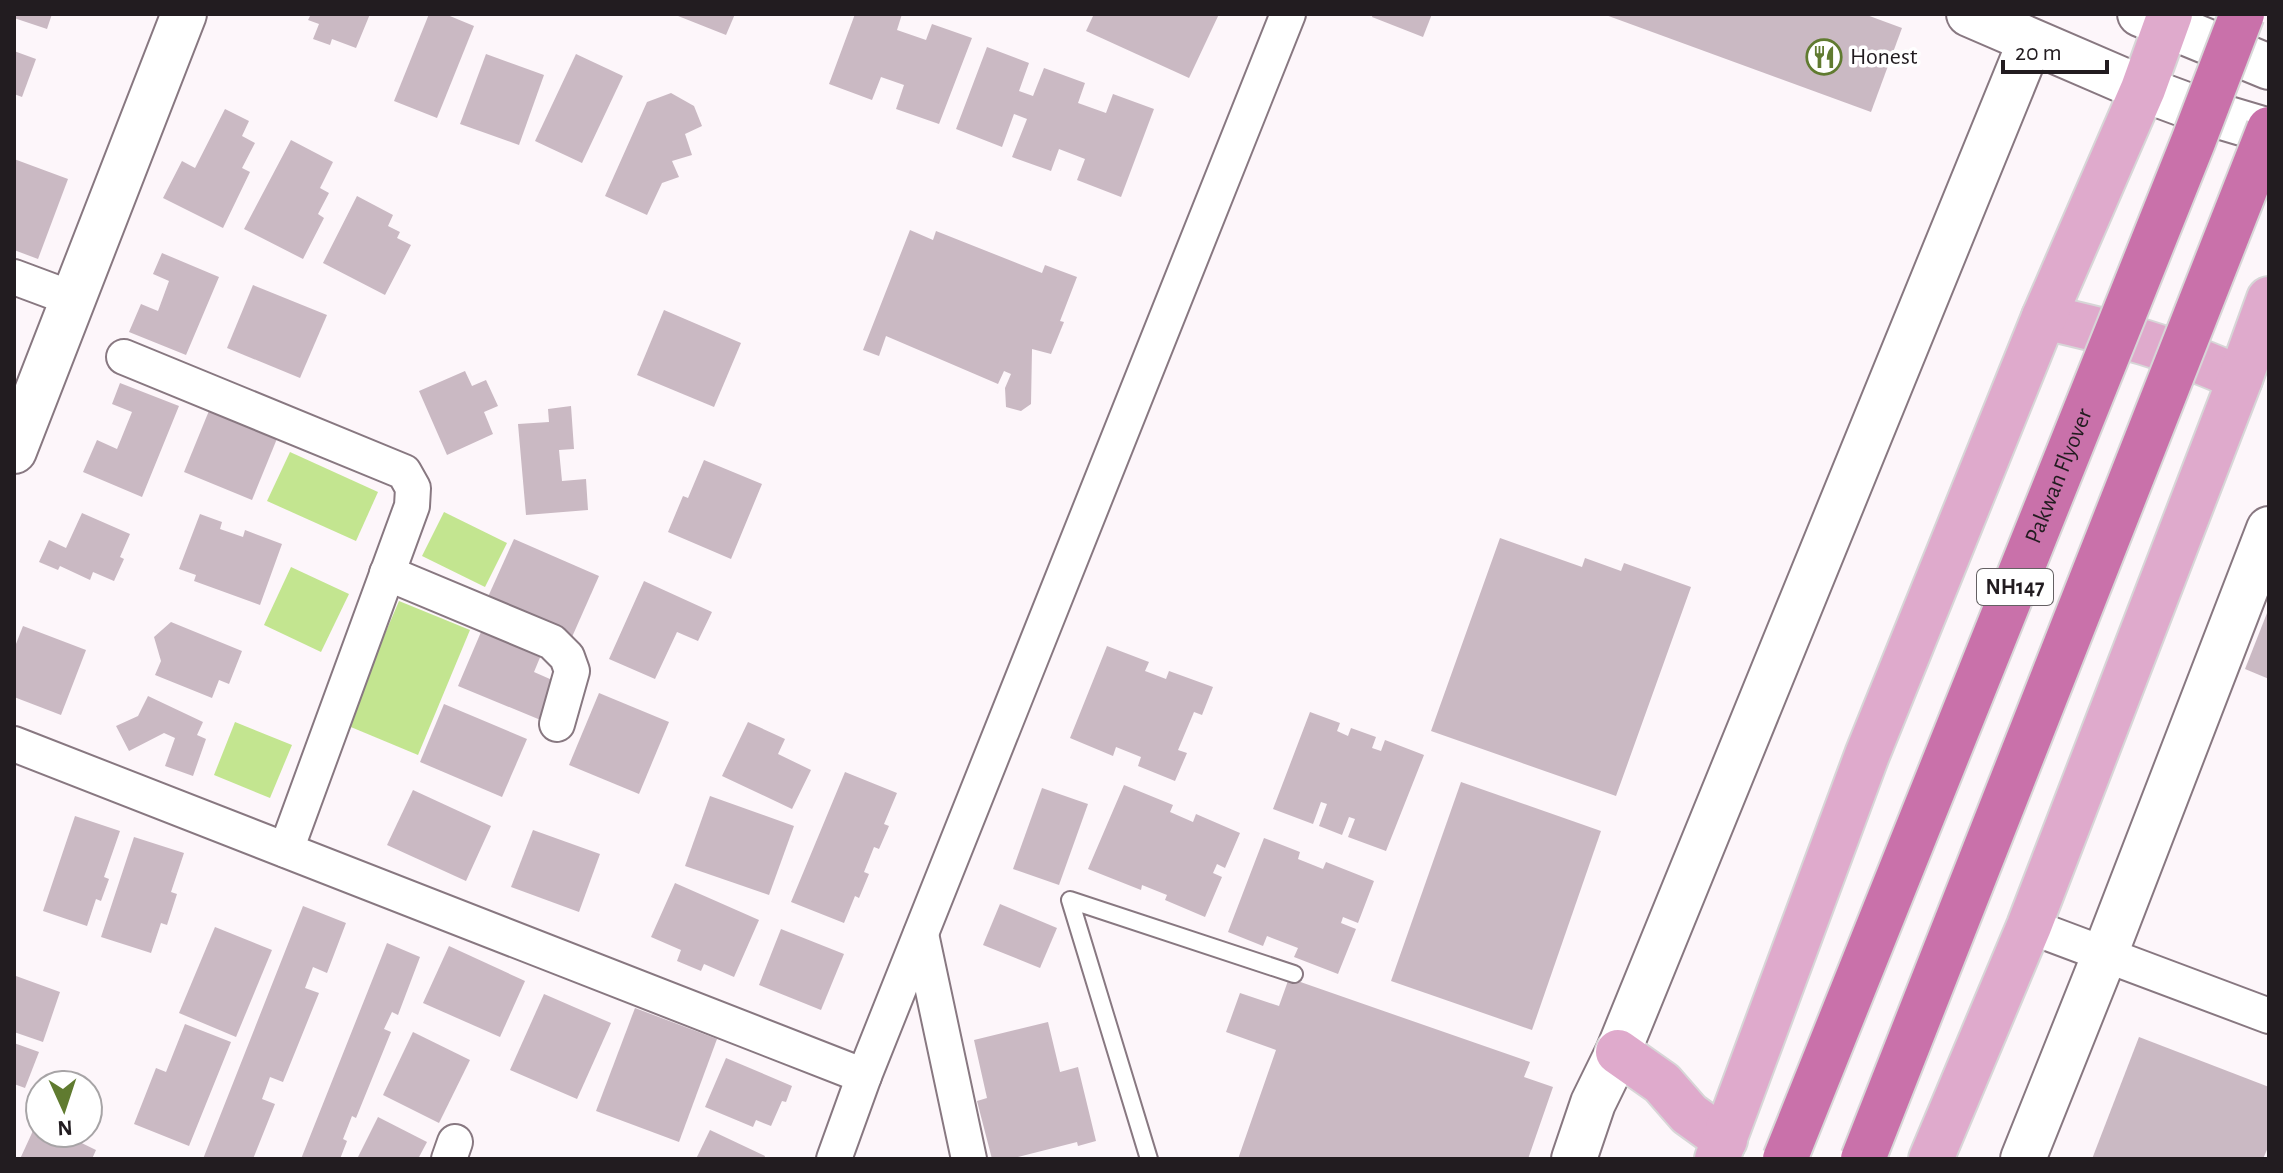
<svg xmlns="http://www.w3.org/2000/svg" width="2283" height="1173" viewBox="0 0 2283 1173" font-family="'Alegreya Sans',sans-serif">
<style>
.green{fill:#c3e590}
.building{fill:#cab9c3}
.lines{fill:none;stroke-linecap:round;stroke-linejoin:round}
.lane-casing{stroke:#887881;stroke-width:20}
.street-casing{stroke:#887881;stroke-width:38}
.secondary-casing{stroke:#887881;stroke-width:48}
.primary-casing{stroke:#d7d6d7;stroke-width:48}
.lane{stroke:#fff;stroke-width:16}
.street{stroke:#fff;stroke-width:34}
.secondary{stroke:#fff;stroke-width:44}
.primary{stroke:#dfaacc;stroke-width:44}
.highway-bridge-casing{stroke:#d7d6d7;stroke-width:48;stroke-linecap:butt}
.highway-bridge{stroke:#c971aa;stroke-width:44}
.labels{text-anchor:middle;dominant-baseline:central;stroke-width:7;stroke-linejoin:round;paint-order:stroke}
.shield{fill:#fff;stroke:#646063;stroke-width:2}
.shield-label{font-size:22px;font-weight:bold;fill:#221c20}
.poi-label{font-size:24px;fill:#221c20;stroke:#fff;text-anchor:start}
.street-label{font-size:24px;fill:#221c20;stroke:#fff}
</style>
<rect width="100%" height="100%" fill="#fdf6fa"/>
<!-- green -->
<g class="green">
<polygon points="290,452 378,492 356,541 267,501"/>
<polygon points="444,512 507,543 485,587 422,556"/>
<polygon points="291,567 349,594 321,652 264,625"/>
<polygon points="399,601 470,630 418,755 346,725"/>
<polygon points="235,722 292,745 270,798 214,775"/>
</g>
<!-- building -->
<g class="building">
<polygon points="14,14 52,14 47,29 14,18"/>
<polygon points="311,14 370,14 356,48 332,39 330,45 313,39 319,24 308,20"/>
<polygon points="429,14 445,14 474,26 437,118 394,101"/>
<polygon points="673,14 735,14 726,35"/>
<polygon points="855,14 902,14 897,30 926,40 932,24 972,38 939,124 896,109 904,85 881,77 872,100 829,84"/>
<polygon points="1094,14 1219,14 1189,78 1086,31"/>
<polygon points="1373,14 1432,14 1423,37 1372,17"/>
<polygon points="1603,14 1864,14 1902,28 1871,112"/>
<polygon points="987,47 1029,63 1019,91 1033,96 1044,68 1085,83 1078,103 1106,113 1113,94 1154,109 1121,197 1077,180 1085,159 1059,149 1051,171 1012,157 1027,119 1014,114 1002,147 956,129"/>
<polygon points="14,51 36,59 22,97 14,94"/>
<polygon points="486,54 544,75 519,145 460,124"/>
<polygon points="576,54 623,76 582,163 535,141"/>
<polygon points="671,93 694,106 702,126 685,134 692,155 672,161 679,177 662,183 647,215 605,196 647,102"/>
<polygon points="225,109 249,121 242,136 255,143 242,168 250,172 223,228 163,198 182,161 195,168"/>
<polygon points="291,140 333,162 320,188 329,193 318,214 324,218 303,259 244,229"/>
<polygon points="14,159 68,179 38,259 14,250"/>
<polygon points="357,196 393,215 388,226 400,232 397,238 411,245 385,295 323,263"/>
<polygon points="910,230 933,240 936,231 1042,273 1045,265 1077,277 1060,321 1064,322 1051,354 1032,349 1031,404 1021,411 1006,407 1005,388 1011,374 1004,371 998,384 886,336 879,356 863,350"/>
<polygon points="162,253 219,277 186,355 129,332 141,304 158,311 169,281 153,274"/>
<polygon points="253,285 327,315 300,378 227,348"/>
<polygon points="664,310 741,343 714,407 637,375"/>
<polygon points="465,371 472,386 486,380 498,406 484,412 493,434 447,455 419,391"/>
<polygon points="120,383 179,406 142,497 83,472 97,440 117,449 132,412 112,404"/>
<polygon points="215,396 283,424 252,500 184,472"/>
<polygon points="571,406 574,449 559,450 562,481 586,479 588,510 526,515 518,424 549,422 548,409"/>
<polygon points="704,460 762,484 731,559 668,532 683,496 688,498"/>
<polygon points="82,513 130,534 120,557 124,559 114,581 93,572 90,580 60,566 58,570 39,562 49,540 66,548"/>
<polygon points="200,514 222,522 220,529 243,537 245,530 282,544 260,605 194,581 196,575 179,569"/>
<polygon points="1500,538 1582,567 1585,558 1621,571 1624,563 1691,587 1616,796 1431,731"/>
<polygon points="514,539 599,576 572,637 487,599"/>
<polygon points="644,581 712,612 698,641 677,632 655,679 609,659"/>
<polygon points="2269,608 2269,679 2245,669"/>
<polygon points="171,622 242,651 229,684 219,680 212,698 155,675 161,661 154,637"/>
<polygon points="484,625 541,655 534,672 559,683 543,721 458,686"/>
<polygon points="23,626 86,650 61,715 14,697 14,649"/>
<polygon points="1107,646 1149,662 1145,671 1166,679 1169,671 1213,687 1202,715 1194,712 1178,750 1187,753 1175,781 1138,766 1141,757 1116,747 1113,756 1070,738"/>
<polygon points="599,693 669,722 639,794 569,765"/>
<polygon points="148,696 203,722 197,735 206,739 193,776 165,766 175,738 164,733 129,751 116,726 138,716"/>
<polygon points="444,704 527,739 502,797 420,762"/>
<polygon points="1310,712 1340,723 1337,731 1348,736 1351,728 1376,737 1372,748 1381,751 1385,740 1424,755 1386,851 1348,837 1355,819 1349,817 1342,835 1319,826 1327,804 1321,802 1313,824 1273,809"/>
<polygon points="748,722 785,739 778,754 811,770 792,809 722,776"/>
<polygon points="845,772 897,793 884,824 889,826 879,849 874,847 864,872 869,874 859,898 855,896 844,923 791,902"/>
<polygon points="1461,782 1601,831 1532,1030 1391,981"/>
<polygon points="1124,785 1173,805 1170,812 1193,822 1196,814 1240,833 1225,868 1217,864 1213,873 1222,877 1205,917 1165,900 1167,895 1142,885 1141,890 1088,869"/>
<polygon points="1042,788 1088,804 1059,885 1013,869"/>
<polygon points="413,790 491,826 466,881 387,845"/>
<polygon points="710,796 794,826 769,895 685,866"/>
<polygon points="75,816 120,831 104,877 109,879 101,901 96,899 87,926 43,911"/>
<polygon points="533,830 600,854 579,912 511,887"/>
<polygon points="134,837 184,853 171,892 177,894 167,925 161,923 151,953 101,937"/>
<polygon points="1264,838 1300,852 1298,859 1323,869 1326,862 1374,881 1358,923 1343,917 1341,923 1356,929 1338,974 1294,957 1298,948 1267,936 1263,946 1228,932"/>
<polygon points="675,883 759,920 734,977 704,964 701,971 677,961 681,950 651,937"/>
<polygon points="1000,904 1057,928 1040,968 983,945"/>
<polygon points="303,906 346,923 327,973 313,967 305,988 319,993 283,1082 270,1077 262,1099 275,1104 253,1159 203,1159"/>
<polygon points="215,927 272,950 236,1037 179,1013"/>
<polygon points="781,929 844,954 821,1010 759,985"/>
<polygon points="387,943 420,957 398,1015 392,1012 384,1029 391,1032 356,1118 352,1116 343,1139 347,1141 340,1159 301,1159"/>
<polygon points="449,946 525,981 500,1037 423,1003"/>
<polygon points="16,976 60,992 43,1042 14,1032"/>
<polygon points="1289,978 1530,1062 1524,1077 1553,1087 1528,1159 1238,1159 1276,1050 1226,1032 1240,993 1279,1006"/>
<polygon points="544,994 611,1023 577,1099 510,1070"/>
<polygon points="635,1008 717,1039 679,1142 596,1111"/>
<polygon points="1048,1022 1060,1072 1078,1067 1096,1141 1078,1146 1077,1142 1010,1159 992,1159 977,1101 987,1098 974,1040"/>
<polygon points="185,1024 231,1042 189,1146 134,1124 156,1068 166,1072"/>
<polygon points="413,1032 470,1060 439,1123 383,1095"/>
<polygon points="2139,1037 2269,1087 2269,1145 2263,1159 2092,1159"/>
<polygon points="14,1043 39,1052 25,1088 14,1084"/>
<polygon points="726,1058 792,1086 786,1102 782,1101 771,1126 756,1120 753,1127 705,1107"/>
<polygon points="378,1117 427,1142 418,1159 357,1159"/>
<polygon points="37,1122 40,1123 40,1133 61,1133 96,1150 92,1159 20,1159"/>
<polygon points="710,1130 765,1156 764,1159 696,1159"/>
</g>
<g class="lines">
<defs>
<polyline id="lane" points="1149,1159 1070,900 1294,974"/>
<g id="street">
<polyline points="14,277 73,299"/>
<polyline points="124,357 404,472 413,488 412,506 286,850"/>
<polyline points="387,573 552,642 567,657 572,671 557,724"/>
<polyline points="14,744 864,1076"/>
<polyline points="2029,926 2269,1016"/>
<polyline points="921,934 969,1159"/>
<polyline points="449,1159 455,1142"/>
<polyline points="834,1159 864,1076 1288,14"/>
</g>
<g id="secondary">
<polyline points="1969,14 2143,89 2205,112 2269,131"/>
<polyline points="2140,14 2269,67"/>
<polyline points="14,451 184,14"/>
<polyline points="1574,1159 1593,1103 1618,1052 2030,42"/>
<polyline points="2023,1159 2105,954 2269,529"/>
</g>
<g id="primary">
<path d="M2044 317C2111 332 2179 349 2240 379"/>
<polyline points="1618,1052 1662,1083 1689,1114 1725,1140"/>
<polyline points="1717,1159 1867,755 2044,317 2143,89 2170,14"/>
<polyline points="1931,1159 2029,926 2240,379 2269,299"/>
</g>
</defs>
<!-- lane casing -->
<use href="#lane" class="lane-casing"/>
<!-- street casing -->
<use href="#street" class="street-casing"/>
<!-- secondary casing -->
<use href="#secondary" class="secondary-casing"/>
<!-- primary casing -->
<use href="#primary" class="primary-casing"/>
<!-- lane -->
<use href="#lane" class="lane"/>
<!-- street -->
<use href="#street" class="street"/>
<!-- secondary -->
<use href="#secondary" class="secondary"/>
<!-- primary -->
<use href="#primary" class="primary"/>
<defs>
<g id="highway-bridge">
<path id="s1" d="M1785 1159 2193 142 2242 14"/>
<polyline points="1863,1159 2269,129"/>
</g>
</defs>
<!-- highway-bridge casing -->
<use href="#highway-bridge" class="highway-bridge-casing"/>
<!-- highway-bridge -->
<use href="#highway-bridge" class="highway-bridge"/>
</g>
<!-- icons -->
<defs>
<symbol id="restaurant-ring" viewBox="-11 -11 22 22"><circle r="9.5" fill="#fff" stroke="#607b30" stroke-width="1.5"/><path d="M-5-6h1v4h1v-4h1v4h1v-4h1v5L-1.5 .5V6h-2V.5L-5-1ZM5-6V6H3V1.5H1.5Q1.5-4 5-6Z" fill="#607b30"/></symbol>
</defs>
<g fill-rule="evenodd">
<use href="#restaurant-ring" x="1804" y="37" width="40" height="40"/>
</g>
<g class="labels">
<!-- shield labels -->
<rect class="shield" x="1977" y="569" width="76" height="36" rx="6"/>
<g class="shield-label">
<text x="2015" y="587">NH147</text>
</g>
<!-- poi labels -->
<g class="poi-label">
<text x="1850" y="57">Honest</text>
</g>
<!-- street labels -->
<g class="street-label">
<text stroke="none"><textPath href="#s1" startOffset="736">Pakwan Flyover</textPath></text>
</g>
</g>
<!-- border -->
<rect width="2283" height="1173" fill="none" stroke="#221c20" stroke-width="32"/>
<!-- north arrow -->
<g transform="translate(64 1109) rotate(177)"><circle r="38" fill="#ffffff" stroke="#a7a4a6" stroke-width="2"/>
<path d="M0-6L14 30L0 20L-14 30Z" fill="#607b30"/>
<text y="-12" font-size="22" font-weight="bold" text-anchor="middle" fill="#221c20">N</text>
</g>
<!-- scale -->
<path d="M2003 60v12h104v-12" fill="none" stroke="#221c20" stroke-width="4"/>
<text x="2015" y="60" font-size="24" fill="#221c20" stroke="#ffffff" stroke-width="6" paint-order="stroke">20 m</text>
</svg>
